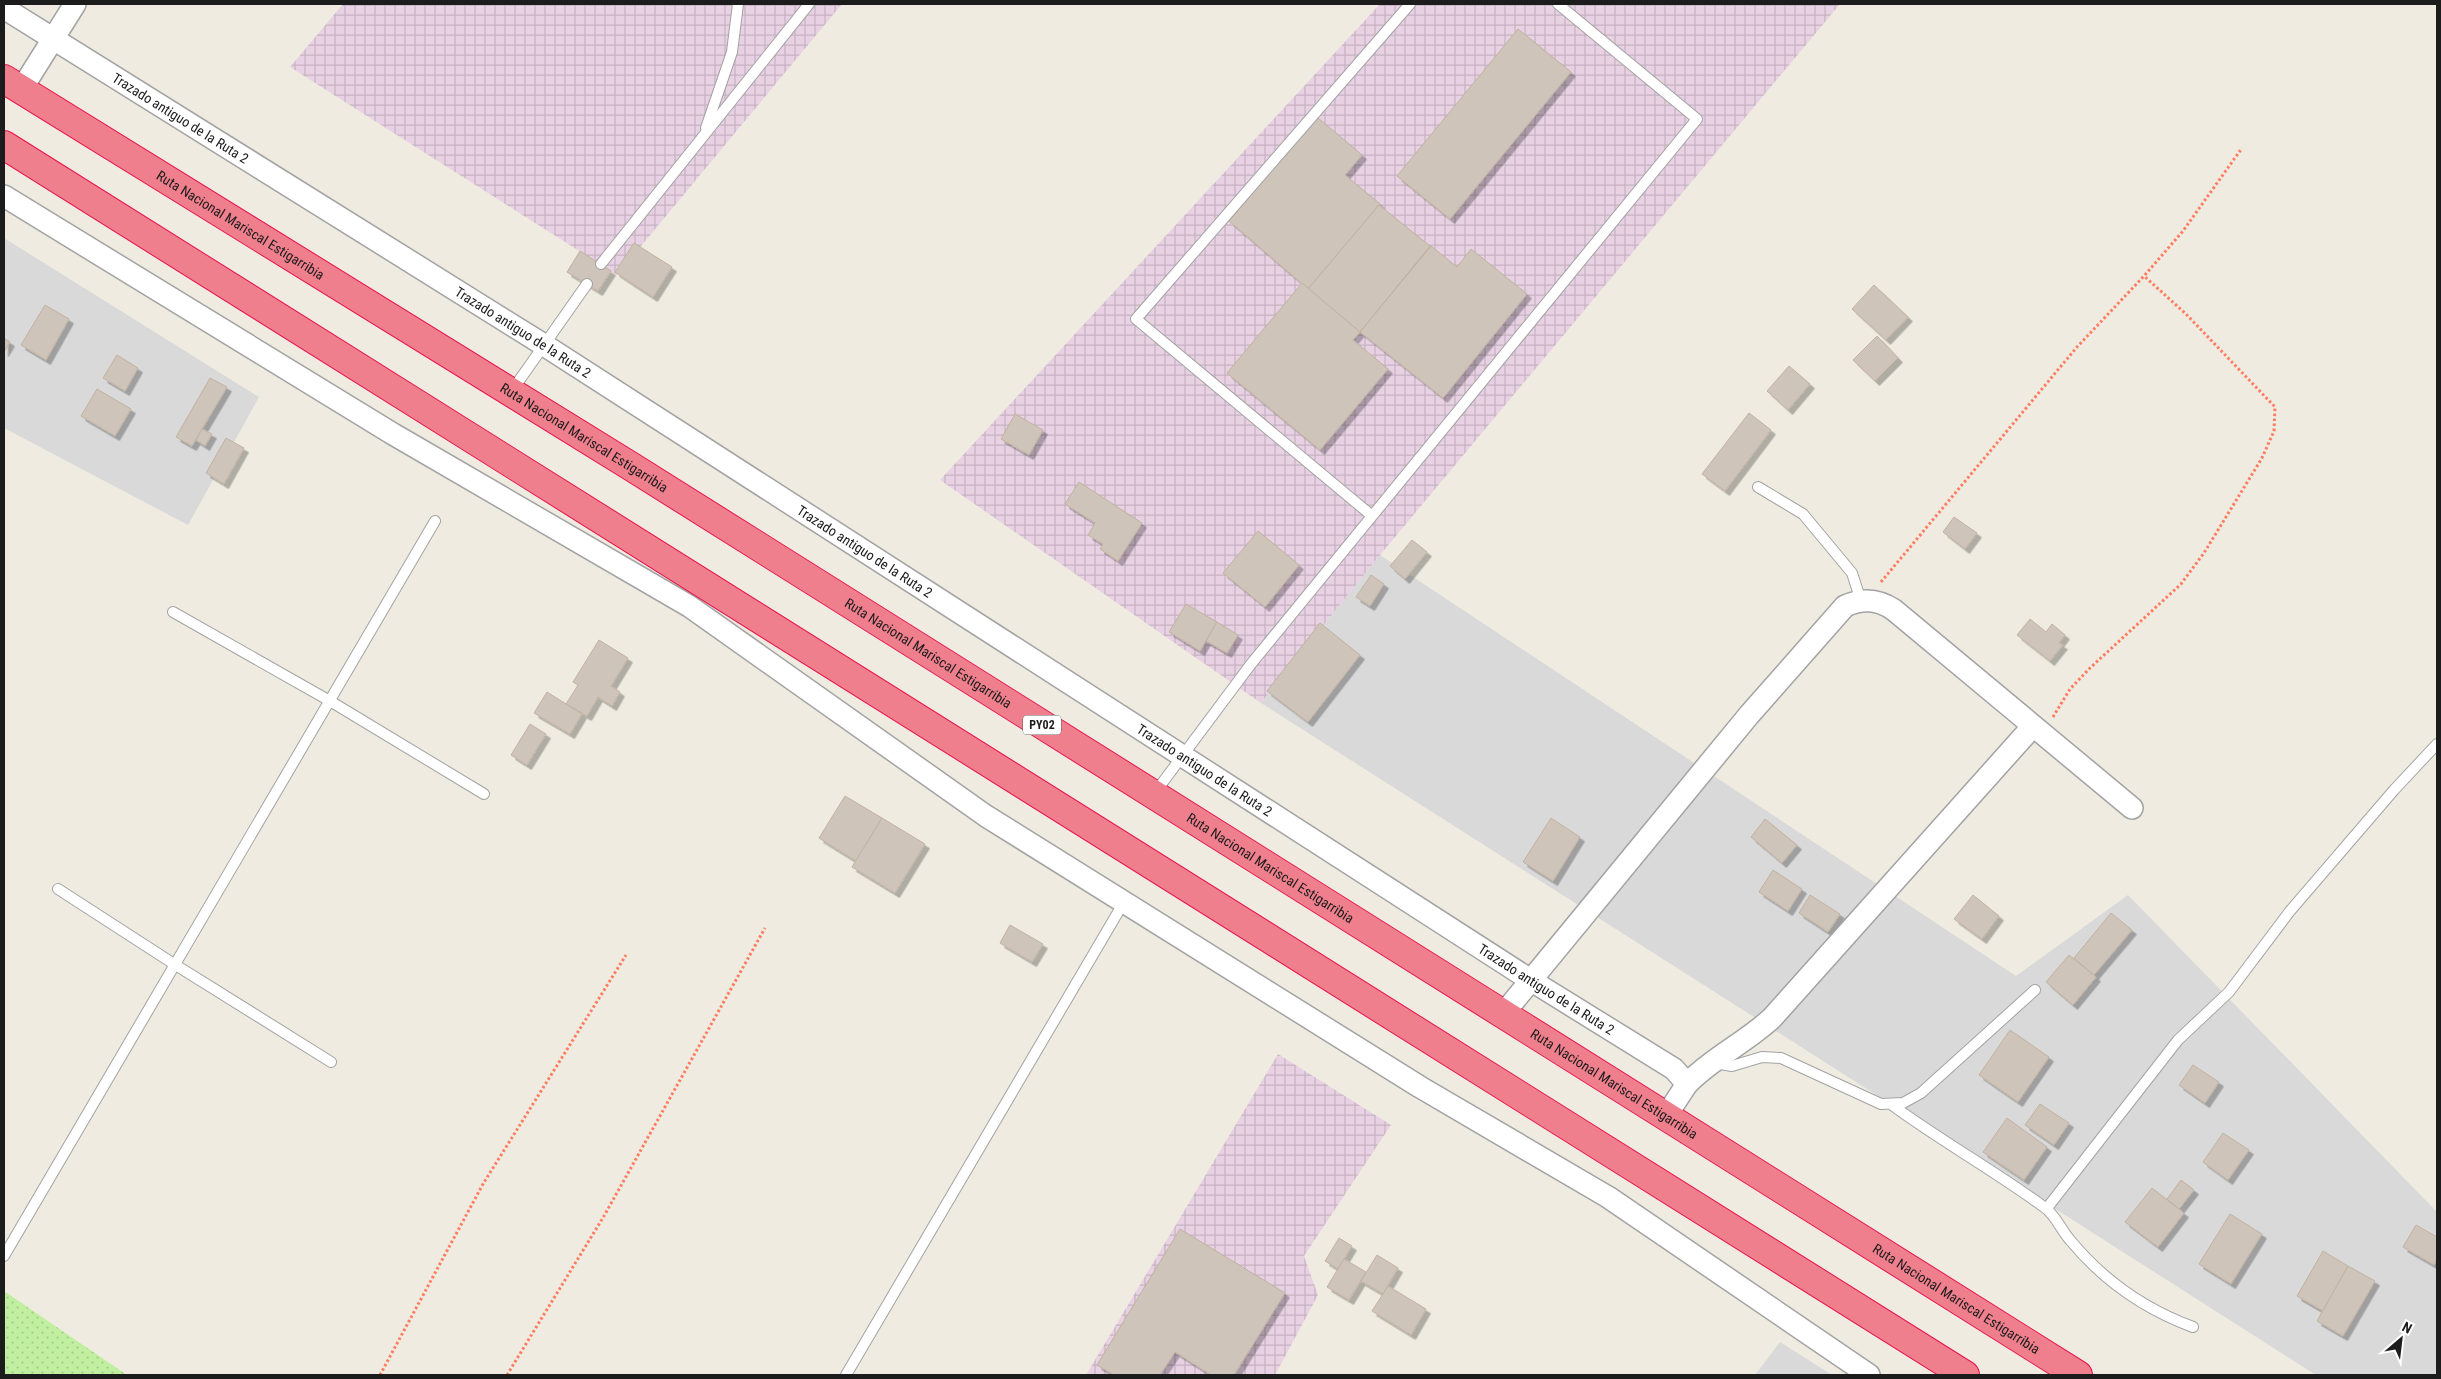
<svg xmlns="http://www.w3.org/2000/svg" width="2441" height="1379" viewBox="0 0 2441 1379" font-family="'Roboto Condensed',sans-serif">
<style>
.residential{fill:#dad9d9}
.industrial{fill:url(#industrial-grid)}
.grass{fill:url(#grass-dots)}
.building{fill:#cfc4b9;stroke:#c1b2a1;filter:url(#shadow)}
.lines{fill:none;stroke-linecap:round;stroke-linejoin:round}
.lane-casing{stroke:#a3a3a3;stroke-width:12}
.street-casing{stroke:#a3a3a3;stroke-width:24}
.highway-casing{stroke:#e7124d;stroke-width:30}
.path{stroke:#ff7c61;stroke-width:3;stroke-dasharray:2.5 2.5;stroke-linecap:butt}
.lane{stroke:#fff;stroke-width:10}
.street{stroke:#fff;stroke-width:21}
.highway{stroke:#ef7f8c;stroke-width:28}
.labels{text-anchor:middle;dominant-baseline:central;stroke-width:5;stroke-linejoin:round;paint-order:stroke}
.shield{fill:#fff;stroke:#606060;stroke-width:1}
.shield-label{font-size:12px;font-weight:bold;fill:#1c1c1c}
.street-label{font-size:14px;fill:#1c1c1c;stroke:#fff}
</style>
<defs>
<pattern id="industrial-grid" width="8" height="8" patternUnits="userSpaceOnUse" patternTransform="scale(1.25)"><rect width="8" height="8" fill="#e8d1e3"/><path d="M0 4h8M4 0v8" fill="none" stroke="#c6b3c2"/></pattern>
<pattern id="grass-dots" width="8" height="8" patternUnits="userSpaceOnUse" patternTransform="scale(1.25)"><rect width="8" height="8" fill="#c1efa0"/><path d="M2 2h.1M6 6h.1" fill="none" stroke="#a5cc89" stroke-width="1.8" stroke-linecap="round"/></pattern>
<filter id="shadow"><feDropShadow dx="4.5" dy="4.5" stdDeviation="0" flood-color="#0004"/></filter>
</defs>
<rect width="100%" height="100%" fill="#efebe0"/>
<!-- residential -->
<g class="residential">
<polygon points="4,238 259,397 188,525 4,428"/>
<polygon points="1380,555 2016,976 2128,895 2437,1212 2437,1375 2316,1375 1261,703"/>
<polygon points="1780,1342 1832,1375 1755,1375"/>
</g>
<!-- industrial -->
<g class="industrial">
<polygon points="343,4 842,4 617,275 290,67"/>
<polygon points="1380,4 1840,4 1380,555 1261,703 940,480"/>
<polygon points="1278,1054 1391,1125 1304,1256 1318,1295 1275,1375 1086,1375"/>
</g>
<!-- grass -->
<polygon class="grass" points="4,1291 127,1375 4,1375"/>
<!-- building -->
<g class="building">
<polygon points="1518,29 1571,72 1450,219 1397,176"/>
<polygon points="1317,117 1362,155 1345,175 1380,204 1308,289 1229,221"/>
<polygon points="1379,205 1430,246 1360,332 1308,289"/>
<polygon points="634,243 672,267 653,297 615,272"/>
<polygon points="1431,246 1457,267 1471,249 1527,294 1443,398 1360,332"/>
<polygon points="580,251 611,271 598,291 567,272"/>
<polygon points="1302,283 1360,332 1353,340 1388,369 1320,450 1227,373"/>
<polygon points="1874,285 1908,317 1886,340 1852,309"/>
<polygon points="45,305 69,319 46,360 21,345"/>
<polygon points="1877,336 1898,358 1875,381 1853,360"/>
<polygon points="4,338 10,342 4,352"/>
<polygon points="117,355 138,368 125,391 103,378"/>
<polygon points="1789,366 1810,384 1788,410 1767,391"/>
<polygon points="210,378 227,387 192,446 176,437"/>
<polygon points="97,389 131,409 115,436 81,416"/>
<polygon points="1749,413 1771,430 1725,491 1702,474"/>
<polygon points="1015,414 1043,430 1029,455 1001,439"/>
<polygon points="202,429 212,434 205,446 196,440"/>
<polygon points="226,438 244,448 224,484 206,473"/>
<polygon points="1079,482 1142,523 1118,561 1100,549 1103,544 1088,535 1095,523 1065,504"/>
<polygon points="1954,517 1977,533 1965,549 1943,532"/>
<polygon points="1258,531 1299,565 1265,607 1223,573"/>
<polygon points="1412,540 1427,552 1405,579 1390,566"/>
<polygon points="1371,575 1384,584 1370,606 1356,597"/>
<polygon points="1186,604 1217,622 1200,651 1169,632"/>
<polygon points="2030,619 2046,632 2052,624 2065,635 2059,643 2063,645 2050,661 2017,635"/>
<polygon points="1217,622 1238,635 1227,653 1206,641"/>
<polygon points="1320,623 1360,655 1308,722 1267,691"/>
<polygon points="599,640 628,658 611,686 620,692 612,706 598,697 587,716 566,704 578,685 573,682"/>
<polygon points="547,692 582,714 570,734 534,713"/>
<polygon points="530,724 546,734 527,765 511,755"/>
<polygon points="845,796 882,818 856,861 819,838"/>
<polygon points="882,818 925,844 895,893 852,867"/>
<polygon points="1551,818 1580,837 1553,881 1523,862"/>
<polygon points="1765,819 1797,845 1782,863 1751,837"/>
<polygon points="1773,870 1802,889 1788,911 1759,892"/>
<polygon points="1810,895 1840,914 1828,932 1799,913"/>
<polygon points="1973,895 1999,916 1982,939 1954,919"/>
<polygon points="2111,913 2132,930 2094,975 2074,958"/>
<polygon points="1010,925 1043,944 1032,962 1000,943"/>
<polygon points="2069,955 2096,977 2073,1005 2046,982"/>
<polygon points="2010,1030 2049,1057 2018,1102 1979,1075"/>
<polygon points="2193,1065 2219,1082 2205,1103 2179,1085"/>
<polygon points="2040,1104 2069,1123 2054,1145 2025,1125"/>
<polygon points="2007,1118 2047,1147 2024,1180 1983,1152"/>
<polygon points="2223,1133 2249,1150 2228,1180 2203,1162"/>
<polygon points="2181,1180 2194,1190 2179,1209 2167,1199"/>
<polygon points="2152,1188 2184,1213 2158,1247 2125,1222"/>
<polygon points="2230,1214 2262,1234 2231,1284 2199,1264"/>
<polygon points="2416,1225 2437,1237 2437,1259 2434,1265 2403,1247"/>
<polygon points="1180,1229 1285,1293 1234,1375 1211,1375 1175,1352 1160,1375 1114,1375 1097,1365"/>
<polygon points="1339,1238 1352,1246 1338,1269 1325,1261"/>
<polygon points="2323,1251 2348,1266 2323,1311 2297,1296"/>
<polygon points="1377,1255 1398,1268 1383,1294 1361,1281"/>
<polygon points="1344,1259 1366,1272 1349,1300 1327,1287"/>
<polygon points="2348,1266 2375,1281 2343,1336 2317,1321"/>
<polygon points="1388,1286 1426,1309 1411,1335 1372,1311"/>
</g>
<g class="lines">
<defs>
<g id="lane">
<polyline points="706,128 732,52 738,4"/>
<polyline points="601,264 809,4"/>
<polyline points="511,392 587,284"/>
<polyline points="1758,487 1803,514 1852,573 1861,601"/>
<polyline points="1371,515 1136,319 1410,4"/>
<polyline points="173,612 330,701 484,794"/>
<polyline points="1154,794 1251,664 1697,119 1558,4"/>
<polyline points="58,889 174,964 331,1062"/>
<polyline points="1715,1060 1720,1064 1732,1066 1762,1057 1781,1058 1881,1104 1903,1103 1921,1093 2035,990"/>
<path d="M1892 1105C1941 1141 1995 1171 2044 1207 2055 1214 2061 1230 2070 1240 2103 1280 2144 1309 2193 1327"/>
<polyline points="2047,1208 2178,1040 2229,992 2290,911 2394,790 2437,744"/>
<polyline points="4,1256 435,521"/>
<polyline points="846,1375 1124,902"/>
</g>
<g id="street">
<path id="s1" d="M4 8 544 345 1532 981 1674 1069 1687 1084 1666 1116"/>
<polyline points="21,90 75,4"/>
<polyline points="4,196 393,434 689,606 986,816 1420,1087 1608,1197 1869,1375"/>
<path d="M1504 1013 1749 715 1845 606C1863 598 1878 599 1894 610L2132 808"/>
<path d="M1687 1084C1712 1058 1745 1043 1772 1018L2033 726"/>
</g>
<g id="highway">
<path id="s2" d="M4 79 632 467 2078 1375"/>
<polyline points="4,145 1965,1375"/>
</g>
</defs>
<!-- lane casing -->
<use href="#lane" class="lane-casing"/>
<!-- street casing -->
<use href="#street" class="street-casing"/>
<!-- highway casing -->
<use href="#highway" class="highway-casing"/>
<!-- path -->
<g class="path">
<polyline points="1881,582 2077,347 2144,276 2183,231 2242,148"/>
<polyline points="2053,717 2070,689 2090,668 2181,584 2204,553 2262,458 2274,431 2275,407 2186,314 2144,276"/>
<polyline points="380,1375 483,1184 626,955"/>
<polyline points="507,1375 604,1216 765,928"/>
</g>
<!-- lane -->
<use href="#lane" class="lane"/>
<!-- street -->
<use href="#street" class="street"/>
<!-- highway -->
<use href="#highway" class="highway"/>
</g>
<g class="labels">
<!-- shield labels -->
<rect class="shield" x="1023" y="715.5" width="38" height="19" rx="4"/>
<g class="shield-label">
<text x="1042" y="725">PY02</text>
</g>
<!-- street labels -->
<g class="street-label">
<text stroke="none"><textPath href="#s1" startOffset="208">Trazado antiguo de la Ruta 2</textPath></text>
<text stroke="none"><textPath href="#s2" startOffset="278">Ruta Nacional Mariscal Estigarribia</textPath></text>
<text stroke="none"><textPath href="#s1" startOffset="612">Trazado antiguo de la Ruta 2</textPath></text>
<text stroke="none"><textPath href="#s2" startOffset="682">Ruta Nacional Mariscal Estigarribia</textPath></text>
<text stroke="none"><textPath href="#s1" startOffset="1018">Trazado antiguo de la Ruta 2</textPath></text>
<text stroke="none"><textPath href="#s2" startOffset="1088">Ruta Nacional Mariscal Estigarribia</textPath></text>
<text stroke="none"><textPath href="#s1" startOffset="1422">Trazado antiguo de la Ruta 2</textPath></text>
<text stroke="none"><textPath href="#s2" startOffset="1492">Ruta Nacional Mariscal Estigarribia</textPath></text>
<text stroke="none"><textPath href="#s1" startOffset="1828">Trazado antiguo de la Ruta 2</textPath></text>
<text stroke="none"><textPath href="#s2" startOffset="1898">Ruta Nacional Mariscal Estigarribia</textPath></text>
<text stroke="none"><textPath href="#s2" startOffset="2302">Ruta Nacional Mariscal Estigarribia</textPath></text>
</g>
</g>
<!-- border -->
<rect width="2441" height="1379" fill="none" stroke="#1c1c1c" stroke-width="10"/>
<!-- north arrow -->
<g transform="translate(2401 1339) rotate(28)" stroke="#ffffff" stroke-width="4" paint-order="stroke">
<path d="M0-4L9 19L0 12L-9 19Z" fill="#1c1c1c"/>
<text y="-8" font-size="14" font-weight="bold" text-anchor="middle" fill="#1c1c1c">N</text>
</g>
</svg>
